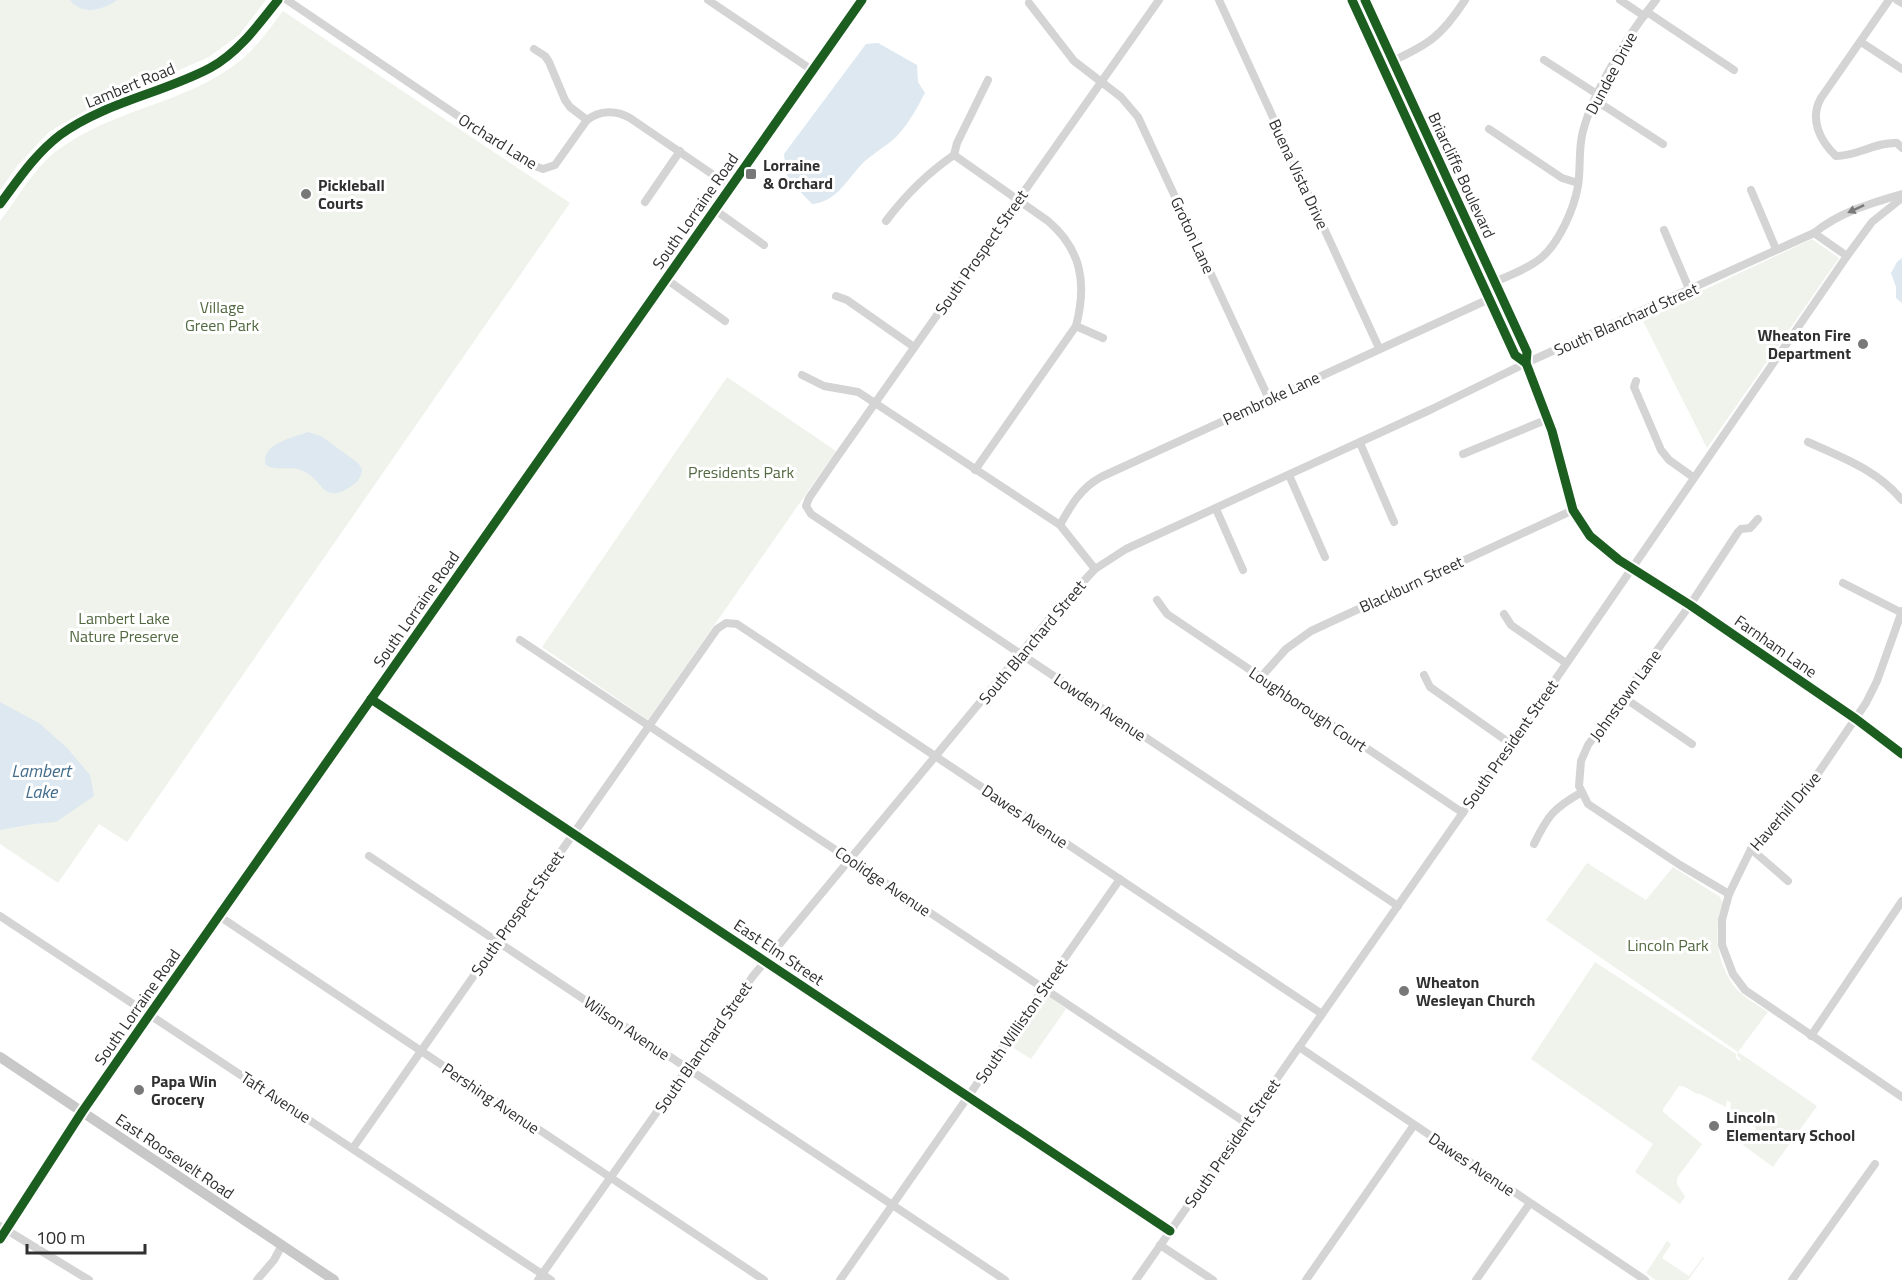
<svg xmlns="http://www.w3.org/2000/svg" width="1902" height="1280" viewBox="0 0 1902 1280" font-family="'Titillium Web',sans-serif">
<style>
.green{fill:#f0f3ec}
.water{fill:#dde8f0}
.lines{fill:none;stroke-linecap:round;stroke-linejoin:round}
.minor{stroke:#d4d4d4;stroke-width:8}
.major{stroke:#c8c8c8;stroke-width:10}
.cycleway-casing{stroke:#fff;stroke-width:13}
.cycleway{stroke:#1b5e20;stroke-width:9}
.oneway{fill:#7a7a7a}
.poi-dot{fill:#787878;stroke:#fff;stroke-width:2}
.labels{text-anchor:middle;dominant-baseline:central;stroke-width:6;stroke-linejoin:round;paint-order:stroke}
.street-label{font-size:16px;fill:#303030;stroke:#fff}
.poi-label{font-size:16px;font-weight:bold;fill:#303030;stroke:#fff;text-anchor:start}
.park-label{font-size:16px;fill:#526941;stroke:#fff}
.water-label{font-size:18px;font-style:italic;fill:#446e8d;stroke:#fff}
</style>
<rect width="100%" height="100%" fill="#fff"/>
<!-- green -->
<g class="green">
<polygon points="0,0 266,0 239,35 209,57 83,112 49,132 18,165 0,190"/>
<path d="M283 11 570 203 127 842 99 824 58 883 0 844V221C17 199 32 171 54 153 109 109 188 104 241 60 258 46 270 28 283 11Z"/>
<polygon points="1392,74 1395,74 1488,277 1486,279 1483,278 1391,76"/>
<polygon points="1812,239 1839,258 1707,448 1642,319"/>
<polygon points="727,377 836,451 648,720 542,647"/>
<path d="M1587 863 1646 900 1673 867 1720 897 1723 903C1713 929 1716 962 1734 986 1743 997 1756 1004 1768 1012L1738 1052 1817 1106 1773 1167 1743 1145 1756 1128 1730 1109 1731 1103 1727 1100 1726 1107 1700 1094C1692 1094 1687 1085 1679 1086L1663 1109V1112L1702 1144 1677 1178V1184L1685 1197 1680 1204 1635 1172 1653 1144 1531 1059 1595 962 1736 1054V1058L1740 1061 1741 1060 1737 1055 1738 1052 1546 920Z"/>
<polygon points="1049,997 1066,1009 1031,1059 1010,1046 1040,1001"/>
<polygon points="1667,1241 1671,1244 1662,1258 1689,1276 1703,1257 1704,1258 1688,1280 1656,1280 1646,1273"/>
</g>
<!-- water -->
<g class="water">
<path d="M70 0H117C103 10 82 16 70 0Z"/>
<path d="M878 43 917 65 918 82 925 93C917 108 909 123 897 136 886 147 871 154 861 165 846 181 836 202 812 204L790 181 786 173 784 154 866 44Z"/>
<polygon points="1902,258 1902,303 1896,298 1896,287 1891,273 1897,262"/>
<path d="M308 432 321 436 358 463 362 469C361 478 358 482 350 487 322 505 323 479 303 471 291 465 277 472 266 465 259 444 295 437 308 432Z"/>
<polygon points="0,702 39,723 67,748 90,775 94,796 56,822 33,824 0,830"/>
</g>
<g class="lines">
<!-- minor -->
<g class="minor">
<path d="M287 0 529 164 543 169 555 165 587 120C600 110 616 110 630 118L731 187"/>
<polyline points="708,0 812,70"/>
<polyline points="1159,0 835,460 809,498 806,506 811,514 1398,906"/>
<polyline points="1219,0 1379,348"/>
<polyline points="1352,0 1515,355 1526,363"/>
<polyline points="1365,0 1527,352 1526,363 1552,431 1573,510 1590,536 1619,560 1690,605 1856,719 1902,754"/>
<polyline points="1620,0 1644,16"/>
<path d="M1889 0 1821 98C1809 119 1820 141 1836 156 1858 156 1875 142 1897 143L1902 148"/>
<polyline points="1897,0 1902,3"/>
<polyline points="1029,3 1074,61 1121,97 1138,117 1269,399"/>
<polyline points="1647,12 1734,70"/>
<polyline points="1861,42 1902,69"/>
<polyline points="534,49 545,56 549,62 565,100 570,107 587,120"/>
<polyline points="1544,60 1597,94"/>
<path d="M1388 63C1428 45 1441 37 1465 0"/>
<polyline points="1595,100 1663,144"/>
<polyline points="1489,129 1562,178 1578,183"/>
<path d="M954 155 1048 221C1082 250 1087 284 1076 326L975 470"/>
<polyline points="954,155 957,143 988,80"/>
<polyline points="1751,190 1776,249"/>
<polyline points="645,202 680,151"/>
<path d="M0 204C18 180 35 154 60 135 103 103 163 93 210 68 238 53 259 24 278 0"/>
<polyline points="715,210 764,245"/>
<path d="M886 221C904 197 929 172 954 155"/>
<polyline points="1664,230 1690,291"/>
<polyline points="1814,233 1847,256"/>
<polyline points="666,279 725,321"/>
<path d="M1483 287C1502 278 1525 271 1541 258 1559 243 1574 209 1578 186 1581 168 1578 149 1583 131 1594 90 1629 33 1656 0"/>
<polyline points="836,296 847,300 914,347"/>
<polyline points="1076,326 1103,338"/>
<polyline points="802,375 824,386 858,392 875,403 1060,525 1095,569"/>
<polyline points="1636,381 1634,387 1661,450 1669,460 1693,477"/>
<path d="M1808 442C1843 458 1877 470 1902 500"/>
<polyline points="1360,443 1394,522"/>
<polyline points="1463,454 1548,419"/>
<polyline points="1289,475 1325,557"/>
<polyline points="1216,509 1243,570"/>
<path d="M1060 525C1071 505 1081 488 1101 477L1500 294"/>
<polyline points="1843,583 1902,613"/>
<polyline points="1157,600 1167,614 1463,813"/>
<polyline points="1902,611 1877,681 1866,703 1806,791 1751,849 1729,894 1722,920 1722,945 1733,974 1745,990 1902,1097"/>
<polyline points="1504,614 1511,625 1566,663"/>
<polyline points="520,640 1246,1123"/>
<polyline points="1424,675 1430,687 1511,744"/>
<polyline points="1261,677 1286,649 1311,631 1573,510"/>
<polyline points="1623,697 1692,744"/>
<polyline points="371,699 1170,1231"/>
<path d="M1534 844C1548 815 1554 808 1582 792"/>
<polyline points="1751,849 1788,881"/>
<polyline points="369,856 1005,1280"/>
<polyline points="1729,894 1680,865 1588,804 1579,786 1581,761 1588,745 1690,605 1738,532 1741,529 1750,528 1758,519"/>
<polyline points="0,916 551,1280"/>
<polyline points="219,916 764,1280"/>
<polyline points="1811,1036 1902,901"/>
<polyline points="1299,1047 1645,1280"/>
<polyline points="353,1148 717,629 726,623 737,624 1322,1014"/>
<polyline points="0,1226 89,1280"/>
<polyline points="0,1239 82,1112 150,1014 862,0"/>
<polyline points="1160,1245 1213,1280"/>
<polyline points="257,1280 274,1260 282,1245"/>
<path d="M538 1280 753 976 1055 612 1095 569 1126 549 1432 409 1526 363 1814 233C1840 212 1871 203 1902 194"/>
<polyline points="840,1280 1120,879"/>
<polyline points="1136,1280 1511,744 1847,256 1872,222 1902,198"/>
<polyline points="1306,1280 1414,1125"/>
<polyline points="1476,1280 1530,1203"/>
<polyline points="1792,1280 1875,1164"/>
</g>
<!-- major -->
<polyline class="major" points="0,1057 334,1280"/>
<defs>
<g id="cycleway">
<polyline points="1352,0 1515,355 1526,363"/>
<polyline points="1365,0 1527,352 1526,363 1552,431 1573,510 1590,536 1619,560 1690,605 1856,719 1902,754"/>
<path d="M0 204C18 180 35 154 60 135 103 103 163 93 210 68 238 53 259 24 278 0"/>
<polyline points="371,699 1170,1231"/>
<polyline points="0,1239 82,1112 150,1014 862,0"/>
</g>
</defs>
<!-- cycleway casing -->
<use href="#cycleway" class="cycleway-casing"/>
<!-- cycleway -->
<use href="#cycleway" class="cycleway"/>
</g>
<!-- one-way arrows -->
<defs><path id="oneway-solid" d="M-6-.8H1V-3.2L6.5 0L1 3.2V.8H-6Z" transform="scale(1.5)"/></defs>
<use class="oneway" href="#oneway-solid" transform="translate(1856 209) rotate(155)"/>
<!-- markers -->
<g class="poi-dot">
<rect x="745" y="168" width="12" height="12" rx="3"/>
<circle cx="306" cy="194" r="6"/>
<circle cx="1863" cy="344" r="6"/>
<circle cx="1404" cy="991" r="6"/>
<circle cx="139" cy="1090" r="6"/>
<circle cx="1714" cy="1126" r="6"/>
</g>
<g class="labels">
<!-- street labels -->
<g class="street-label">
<text transform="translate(1611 73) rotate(-62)">Dundee Drive</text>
<text transform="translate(130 85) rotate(-22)">Lambert Road</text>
<text transform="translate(498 141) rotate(32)">Orchard Lane</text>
<text transform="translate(1299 174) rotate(65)">Buena Vista Drive</text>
<text transform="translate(1462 175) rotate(65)">Briarcliffe Boulevard</text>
<text transform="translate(695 211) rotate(-55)">South Lorraine Road</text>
<text transform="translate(1193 235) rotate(65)">Groton Lane</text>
<text transform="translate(981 252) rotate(-55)">South Prospect Street</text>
<text transform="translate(1626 319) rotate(-24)">South Blanchard Street</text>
<text transform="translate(1271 398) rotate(-25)">Pembroke Lane</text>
<text transform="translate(1411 584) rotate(-25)">Blackburn Street</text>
<text transform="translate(416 609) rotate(-55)">South Lorraine Road</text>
<text transform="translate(1032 642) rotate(-50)">South Blanchard Street</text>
<text transform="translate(1776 646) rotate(35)">Farnham Lane</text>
<text transform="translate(1625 695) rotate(-54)">Johnstown Lane</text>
<text transform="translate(1100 707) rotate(34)">Lowden Avenue</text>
<text transform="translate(1308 709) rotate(34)">Loughborough Court</text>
<text transform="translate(1510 744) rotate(-55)">South President Street</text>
<text transform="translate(1785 811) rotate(-49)">Haverhill Drive</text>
<text transform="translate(1025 816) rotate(34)">Dawes Avenue</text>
<text transform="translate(883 881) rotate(34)">Coolidge Avenue</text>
<text transform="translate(517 913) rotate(-55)">South Prospect Street</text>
<text transform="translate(779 952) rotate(34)">East Elm Street</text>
<text transform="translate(137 1007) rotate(-55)">South Lorraine Road</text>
<text transform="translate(1021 1021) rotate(-55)">South Williston Street</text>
<text transform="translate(627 1028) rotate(34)">Wilson Avenue</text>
<text transform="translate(703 1047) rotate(-55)">South Blanchard Street</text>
<text transform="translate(276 1097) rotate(33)">Taft Avenue</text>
<text transform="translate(491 1098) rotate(34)">Pershing Avenue</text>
<text transform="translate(1232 1143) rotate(-55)">South President Street</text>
<text transform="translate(175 1156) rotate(34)">East Roosevelt Road</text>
<text transform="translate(1472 1164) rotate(34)">Dawes Avenue</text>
</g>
<!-- poi labels -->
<g class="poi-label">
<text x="763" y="165">Lorraine<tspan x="763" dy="18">&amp; Orchard</tspan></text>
<text x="318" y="185">Pickleball<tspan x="318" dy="18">Courts</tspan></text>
<text x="1851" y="335" text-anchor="end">Wheaton Fire<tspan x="1851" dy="18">Department</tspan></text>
<text x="1416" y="982">Wheaton<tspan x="1416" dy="18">Wesleyan Church</tspan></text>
<text x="151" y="1081">Papa Win<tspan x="151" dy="18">Grocery</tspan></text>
<text x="1726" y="1117">Lincoln<tspan x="1726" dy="18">Elementary School</tspan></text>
</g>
<!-- park labels -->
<g class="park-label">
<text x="222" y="307">Village<tspan x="222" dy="18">Green Park</tspan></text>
<text x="741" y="472">Presidents Park</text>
<text x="124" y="618">Lambert Lake<tspan x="124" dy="18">Nature Preserve</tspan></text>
<text x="1668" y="945">Lincoln Park</text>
</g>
<!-- water labels -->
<g class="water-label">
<text x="41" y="770">Lambert<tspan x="41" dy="21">Lake</tspan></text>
</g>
</g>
<!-- scale -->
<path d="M27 1244v9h118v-9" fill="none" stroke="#303030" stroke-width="3"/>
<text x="36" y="1244" font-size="18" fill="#303030" stroke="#ffffff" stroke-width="4.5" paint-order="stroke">100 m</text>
</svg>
